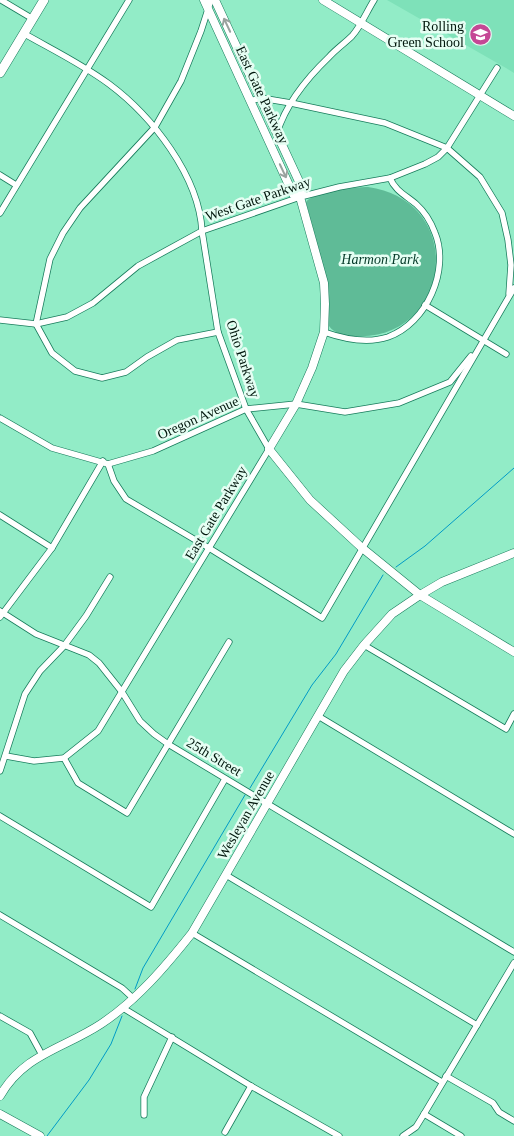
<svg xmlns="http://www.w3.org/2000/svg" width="514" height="1136" viewBox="0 0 514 1136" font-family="Georgia,serif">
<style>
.built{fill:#7ee1b9}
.green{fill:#5fbb97}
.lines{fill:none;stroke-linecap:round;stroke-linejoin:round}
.stream{stroke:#009bc6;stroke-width:1}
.minor-casing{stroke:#187c5c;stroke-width:7}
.tertiary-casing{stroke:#187c5c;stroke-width:9}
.secondary-casing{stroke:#187c5c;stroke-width:10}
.minor{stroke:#fff;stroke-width:5.5}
.tertiary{stroke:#fff;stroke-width:8}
.secondary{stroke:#fff;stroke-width:9}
.oneway{stroke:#99a29e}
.labels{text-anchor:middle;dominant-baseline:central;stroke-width:5;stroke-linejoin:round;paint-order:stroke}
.poi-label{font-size:14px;fill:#00160c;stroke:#e5fef3;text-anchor:end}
.street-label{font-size:14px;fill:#00160c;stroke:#e5fef3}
.park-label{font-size:14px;font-style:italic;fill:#033827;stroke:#e5fef3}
</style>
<rect width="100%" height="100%" fill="#92ecc7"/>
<!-- built -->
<polygon class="built" points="387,0 514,0 514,73 506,68"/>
<!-- green -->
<path class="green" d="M368 187C470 202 450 341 356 336 348 336 334 334 329 326L327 281 306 202C312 192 355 187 368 187Z"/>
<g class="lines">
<!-- stream -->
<g class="stream">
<polyline points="396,567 425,546 514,468"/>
<polyline points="250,788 312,685 336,654 383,575"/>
<polyline points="135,989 143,968 245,795"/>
<polyline points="47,1136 89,1080 111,1044 122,1016"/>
</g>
<defs>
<g id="minor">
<polyline points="1,0 33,19"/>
<polyline points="211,0 201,31 181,81 155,127 80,208 63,233 50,259 36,324 52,353 75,371 102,378 126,372 147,357 177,340 218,332"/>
<polyline points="250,101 261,98 291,103 385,123 447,148 480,177 502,213 508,240 511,265 509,294"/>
<path d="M277 133C286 104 307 78 329 57 336 49 345 43 352 36 361 26 367 11 374 0"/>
<polyline points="0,175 16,185"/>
<polyline points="0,213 129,0"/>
<polyline points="425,305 506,354"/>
<polyline points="0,320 36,324 67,317 93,303 138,266 202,231 300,197 339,187 390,178 425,164 438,157 447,148 497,68"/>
<path d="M324 332C344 339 367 344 388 337 427 323 450 270 435 233 431 222 425 212 416 204 407 196 395 191 390 178"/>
<polyline points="0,418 52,448 108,464 153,451 246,409 296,404 345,412 399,403 450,382 471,356"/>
<polyline points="108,464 114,481 126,499 209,548 322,618 514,288"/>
<polyline points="0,515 52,548"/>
<polyline points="0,611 36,634 89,655 99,663 122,692 140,721 154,734 168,744 514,952"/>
<polyline points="0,617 52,548 103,461"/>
<polyline points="364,645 506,729 514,714"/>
<polyline points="318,716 514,834"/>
<path d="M6 756 34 761 64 758 98 731 269 449 246 409 218 332 202 231C199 176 152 116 109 84 82 64 51 49 23 33"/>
<polyline points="64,758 78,783 127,813 229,642"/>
<polyline points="0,771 25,694 40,671 64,646 86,616 110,577"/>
<polyline points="0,816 151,907 225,779"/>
<polyline points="226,875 477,1025"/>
<polyline points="0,915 122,988 134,999"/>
<polyline points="192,933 442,1082"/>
<polyline points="123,1008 251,1086 339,1136"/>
<polyline points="0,1016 30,1033 42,1055"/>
<polyline points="446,1076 493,1103 499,1112 514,1121"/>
<polyline points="424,1114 461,1136"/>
<polyline points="144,1115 144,1097 172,1037"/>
<polyline points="225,1132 251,1086"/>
<polyline points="403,1136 416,1127 424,1114 514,963"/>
</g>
<g id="tertiary">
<polyline points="204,0 293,194 300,197"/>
<polyline points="215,0 303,190 300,197 324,283 325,304 324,332 312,368 296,404 269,449 310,500 361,547 420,595 514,652"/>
<polyline points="323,0 514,116"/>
<path d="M0 1096C24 1054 63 1049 101 1024 137 1000 165 967 192 933L344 671 364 645 392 614 420 595 442 582 514 553"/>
<polyline points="0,1114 40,1136"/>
</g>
<polyline id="secondary" points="0,73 44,0"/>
</defs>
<!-- minor casing -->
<use href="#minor" class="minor-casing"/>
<!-- tertiary casing -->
<use href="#tertiary" class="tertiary-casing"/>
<!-- secondary casing -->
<use href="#secondary" class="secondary-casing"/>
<!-- minor -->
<use href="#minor" class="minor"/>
<!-- tertiary -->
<use href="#tertiary" class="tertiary"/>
<!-- secondary -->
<use href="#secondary" class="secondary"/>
</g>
<!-- one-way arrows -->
<defs><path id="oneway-shaft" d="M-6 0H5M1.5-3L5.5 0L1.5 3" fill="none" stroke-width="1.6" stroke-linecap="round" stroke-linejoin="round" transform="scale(1.25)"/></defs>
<g class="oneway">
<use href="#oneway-shaft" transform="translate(227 25) rotate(-115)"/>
<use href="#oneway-shaft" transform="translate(283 171) rotate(65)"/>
</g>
<!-- icons -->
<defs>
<symbol id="school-disc" viewBox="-11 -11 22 22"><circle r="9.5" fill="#c54795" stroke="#e5fef3"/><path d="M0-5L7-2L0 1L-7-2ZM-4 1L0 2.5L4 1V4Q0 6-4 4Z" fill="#fff"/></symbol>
</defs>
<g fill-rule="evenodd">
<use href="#school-disc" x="468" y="22" width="25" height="25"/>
</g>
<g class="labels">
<!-- poi labels -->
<g class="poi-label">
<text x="464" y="26">Rolling<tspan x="464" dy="16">Green School</tspan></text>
</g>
<!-- street labels -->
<g class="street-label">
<text transform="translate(262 95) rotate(65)">East Gate Parkway</text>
<text transform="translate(258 199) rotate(-19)">West Gate Parkway</text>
<text transform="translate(243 359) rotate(72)">Ohio Parkway</text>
<text transform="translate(198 418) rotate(-24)">Oregon Avenue</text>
<text transform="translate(216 513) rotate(-59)">East Gate Parkway</text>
<text transform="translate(214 757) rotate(31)">25th Street</text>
<text transform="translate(246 815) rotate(-60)">Wesleyan Avenue</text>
</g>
<!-- park labels -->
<g class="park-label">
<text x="380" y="259">Harmon Park</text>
</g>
</g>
</svg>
